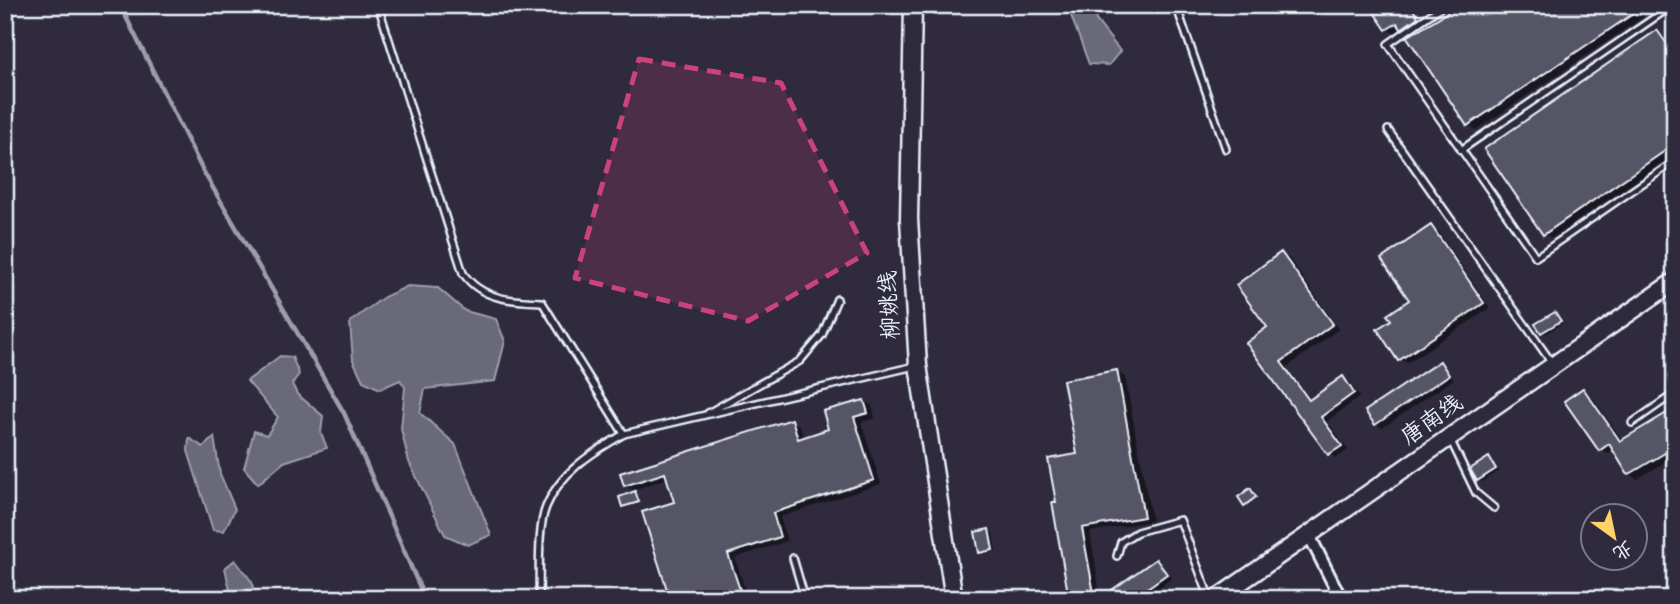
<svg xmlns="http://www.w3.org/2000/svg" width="1680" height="604" viewBox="0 0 1680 604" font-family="Dekko,'LXGW WenKai TC',sans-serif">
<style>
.water{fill:#696978;stroke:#9c9fab;stroke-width:2}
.shadow{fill:#0007}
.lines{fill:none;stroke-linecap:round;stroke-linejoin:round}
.stream{stroke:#9c9fab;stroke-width:4.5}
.building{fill:#575565;stroke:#e8f1f8;stroke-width:2}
.lane-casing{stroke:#e8f1f8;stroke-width:10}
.street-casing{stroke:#e8f1f8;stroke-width:16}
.secondary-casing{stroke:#e8f1f8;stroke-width:21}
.lane{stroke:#2f2a3d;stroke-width:5}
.street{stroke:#2f2a3d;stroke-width:10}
.secondary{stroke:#2f2a3d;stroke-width:16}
.marked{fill:#ca437a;fill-opacity:0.2;stroke:#ca437a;stroke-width:5;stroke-dasharray:14 9;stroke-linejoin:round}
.labels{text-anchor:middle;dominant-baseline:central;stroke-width:5;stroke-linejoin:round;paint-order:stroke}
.street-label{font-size:23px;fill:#e8f1f8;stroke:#2f2a3d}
</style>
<rect width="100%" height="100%" fill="#2f2a3d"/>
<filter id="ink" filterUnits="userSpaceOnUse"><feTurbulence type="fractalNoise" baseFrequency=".0143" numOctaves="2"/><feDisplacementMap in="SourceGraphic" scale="14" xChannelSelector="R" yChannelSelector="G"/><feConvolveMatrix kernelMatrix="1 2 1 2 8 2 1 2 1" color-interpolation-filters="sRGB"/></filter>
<g filter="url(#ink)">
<!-- water -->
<g class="water">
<polygon points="1067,5 1094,5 1096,20 1120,51 1109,65 1089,64"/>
<polygon points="408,286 438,288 465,311 496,319 505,341 495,381 425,389 420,413 455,444 491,535 468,545 445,535 409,462 401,429 405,387 400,380 380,389 363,381 353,360 350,322 384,297"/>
<polygon points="280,356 292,357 299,374 292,384 297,394 323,416 321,433 327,448 284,462 258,484 244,468 254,431 267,435 278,417 247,381"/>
<polygon points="214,437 220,474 235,509 224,531 213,530 188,451 189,438 203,447"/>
<polygon points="235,560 252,582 256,599 232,599 225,568"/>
</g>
<!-- shadow -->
<g class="shadow">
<polygon points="1371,5 1412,5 1423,21 1408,31 1402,27 1393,33 1387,29"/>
<polygon points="1639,5 1646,15 1476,130 1468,125"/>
<polygon points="1658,32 1666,37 1675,50 1675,154 1552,238 1544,234"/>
<polygon points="1431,227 1438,231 1490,308 1407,363 1400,359 1393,321 1412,300"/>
<polygon points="1281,254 1289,258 1339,329 1287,367 1311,400 1343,378 1350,383 1360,397 1327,421 1348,450 1337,458 1329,454 1248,343 1269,328"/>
<polygon points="1555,314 1563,323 1546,334 1543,332"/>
<polygon points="1440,363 1454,379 1382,428 1376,424"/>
<polygon points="1117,372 1125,377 1152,521 1090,532 1101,599 1071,599 1058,503"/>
<polygon points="1583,390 1590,394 1623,441 1675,410 1675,456 1637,479 1629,474 1614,450 1608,454 1600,450"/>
<polygon points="864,401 872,406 875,418 861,422 881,484 780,517 787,541 735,558 748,599 671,599 676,503 668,478 633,490 625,485 792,421 800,426 804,439 830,430"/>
<polygon points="1489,459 1499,471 1482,482 1478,480"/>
<polygon points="989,531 993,533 996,551 984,554 980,551"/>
<polygon points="1156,561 1172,578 1143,599 1115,599"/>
</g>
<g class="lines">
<!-- stream -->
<polyline class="stream" points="120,5 202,169 344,413 425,599"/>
</g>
<!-- building -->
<g class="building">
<polygon points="1369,5 1410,5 1418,17 1401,29 1397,23 1386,30"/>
<polygon points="1459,5 1646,5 1467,126 1407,37"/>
<polygon points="1657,30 1675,55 1675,144 1543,235 1484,149"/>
<polygon points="1431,225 1484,303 1398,361 1377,329 1391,320 1387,315 1409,300 1381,259"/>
<polygon points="1281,252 1333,324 1281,362 1309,400 1343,376 1354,393 1321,417 1342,446 1328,455 1246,343 1267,327 1236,285"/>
<polygon points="1555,312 1561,321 1541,333 1535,324"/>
<polygon points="1440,361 1449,375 1375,425 1365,411"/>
<polygon points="1117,370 1144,517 1082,528 1095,599 1069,599 1052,502 1056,502 1048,459 1077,454 1063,380"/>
<polygon points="1583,388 1620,441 1675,408 1675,447 1628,475 1609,444 1599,451 1564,401"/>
<polygon points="864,400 868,413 854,417 874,480 773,513 780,537 728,554 743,599 670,599 642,512 674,502 665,473 624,486 620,473 792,419 798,439 828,429 823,411"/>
<polygon points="1489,457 1496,469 1477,481 1470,469"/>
<polygon points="1250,488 1256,497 1244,506 1238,497"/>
<polygon points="635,491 639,502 622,507 619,497"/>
<polygon points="989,529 993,550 979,553 975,532"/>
<polygon points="1156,559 1167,574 1132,599 1099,599"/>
</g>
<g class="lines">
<defs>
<g id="lane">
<path d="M378 5 463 273C481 300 513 301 542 302L624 434"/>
<polyline points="1176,5 1226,149"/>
<polyline points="1444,5 1388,44 1536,257 1675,161"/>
<polyline points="1666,5 1675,17"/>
<polyline points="1388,130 1552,363"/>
<polyline points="1461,150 1673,5"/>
<polyline points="708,413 800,361 822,335 837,299"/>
<polyline points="1632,423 1675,393"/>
<polyline points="1451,441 1476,493 1494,508"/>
<polyline points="1117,556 1121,542 1137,532 1180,520 1210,599"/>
<polyline points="793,558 805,599"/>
<path d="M539 599C540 574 537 529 546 507 560 472 593 452 624 434L915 366"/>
</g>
<polyline id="street" points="1309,535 1341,599"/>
<g id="secondary">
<polyline points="913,5 909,219 918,365 954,599"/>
<polyline points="1216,599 1675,281"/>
</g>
</defs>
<!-- lane casing -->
<use href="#lane" class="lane-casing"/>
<!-- street casing -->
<use href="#street" class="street-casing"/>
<!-- secondary casing -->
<use href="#secondary" class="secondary-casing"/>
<!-- lane -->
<use href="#lane" class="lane"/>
<!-- street -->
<use href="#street" class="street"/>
<!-- secondary -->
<use href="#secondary" class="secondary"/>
</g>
</g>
<!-- marked area -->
<path class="marked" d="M639 59 781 83 867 253 748 321 575 278Z"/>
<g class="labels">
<!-- street labels -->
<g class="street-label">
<text transform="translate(892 305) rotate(-93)">柳姚线</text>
<text transform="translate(1433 422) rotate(-35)">唐南线</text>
</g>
</g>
<!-- margin -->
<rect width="1680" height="604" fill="none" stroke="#2f2a3d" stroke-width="28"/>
<rect x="14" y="14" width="1652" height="576" fill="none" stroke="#e8f1f8" stroke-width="2.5" filter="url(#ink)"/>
<!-- north arrow -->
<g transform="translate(1614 537) rotate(147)"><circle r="33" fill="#2f2a3d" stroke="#797a88" stroke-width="2"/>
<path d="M0-5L12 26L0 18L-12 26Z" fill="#ffd166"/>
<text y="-10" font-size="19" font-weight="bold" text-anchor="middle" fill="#e8f1f8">北</text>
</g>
</svg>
